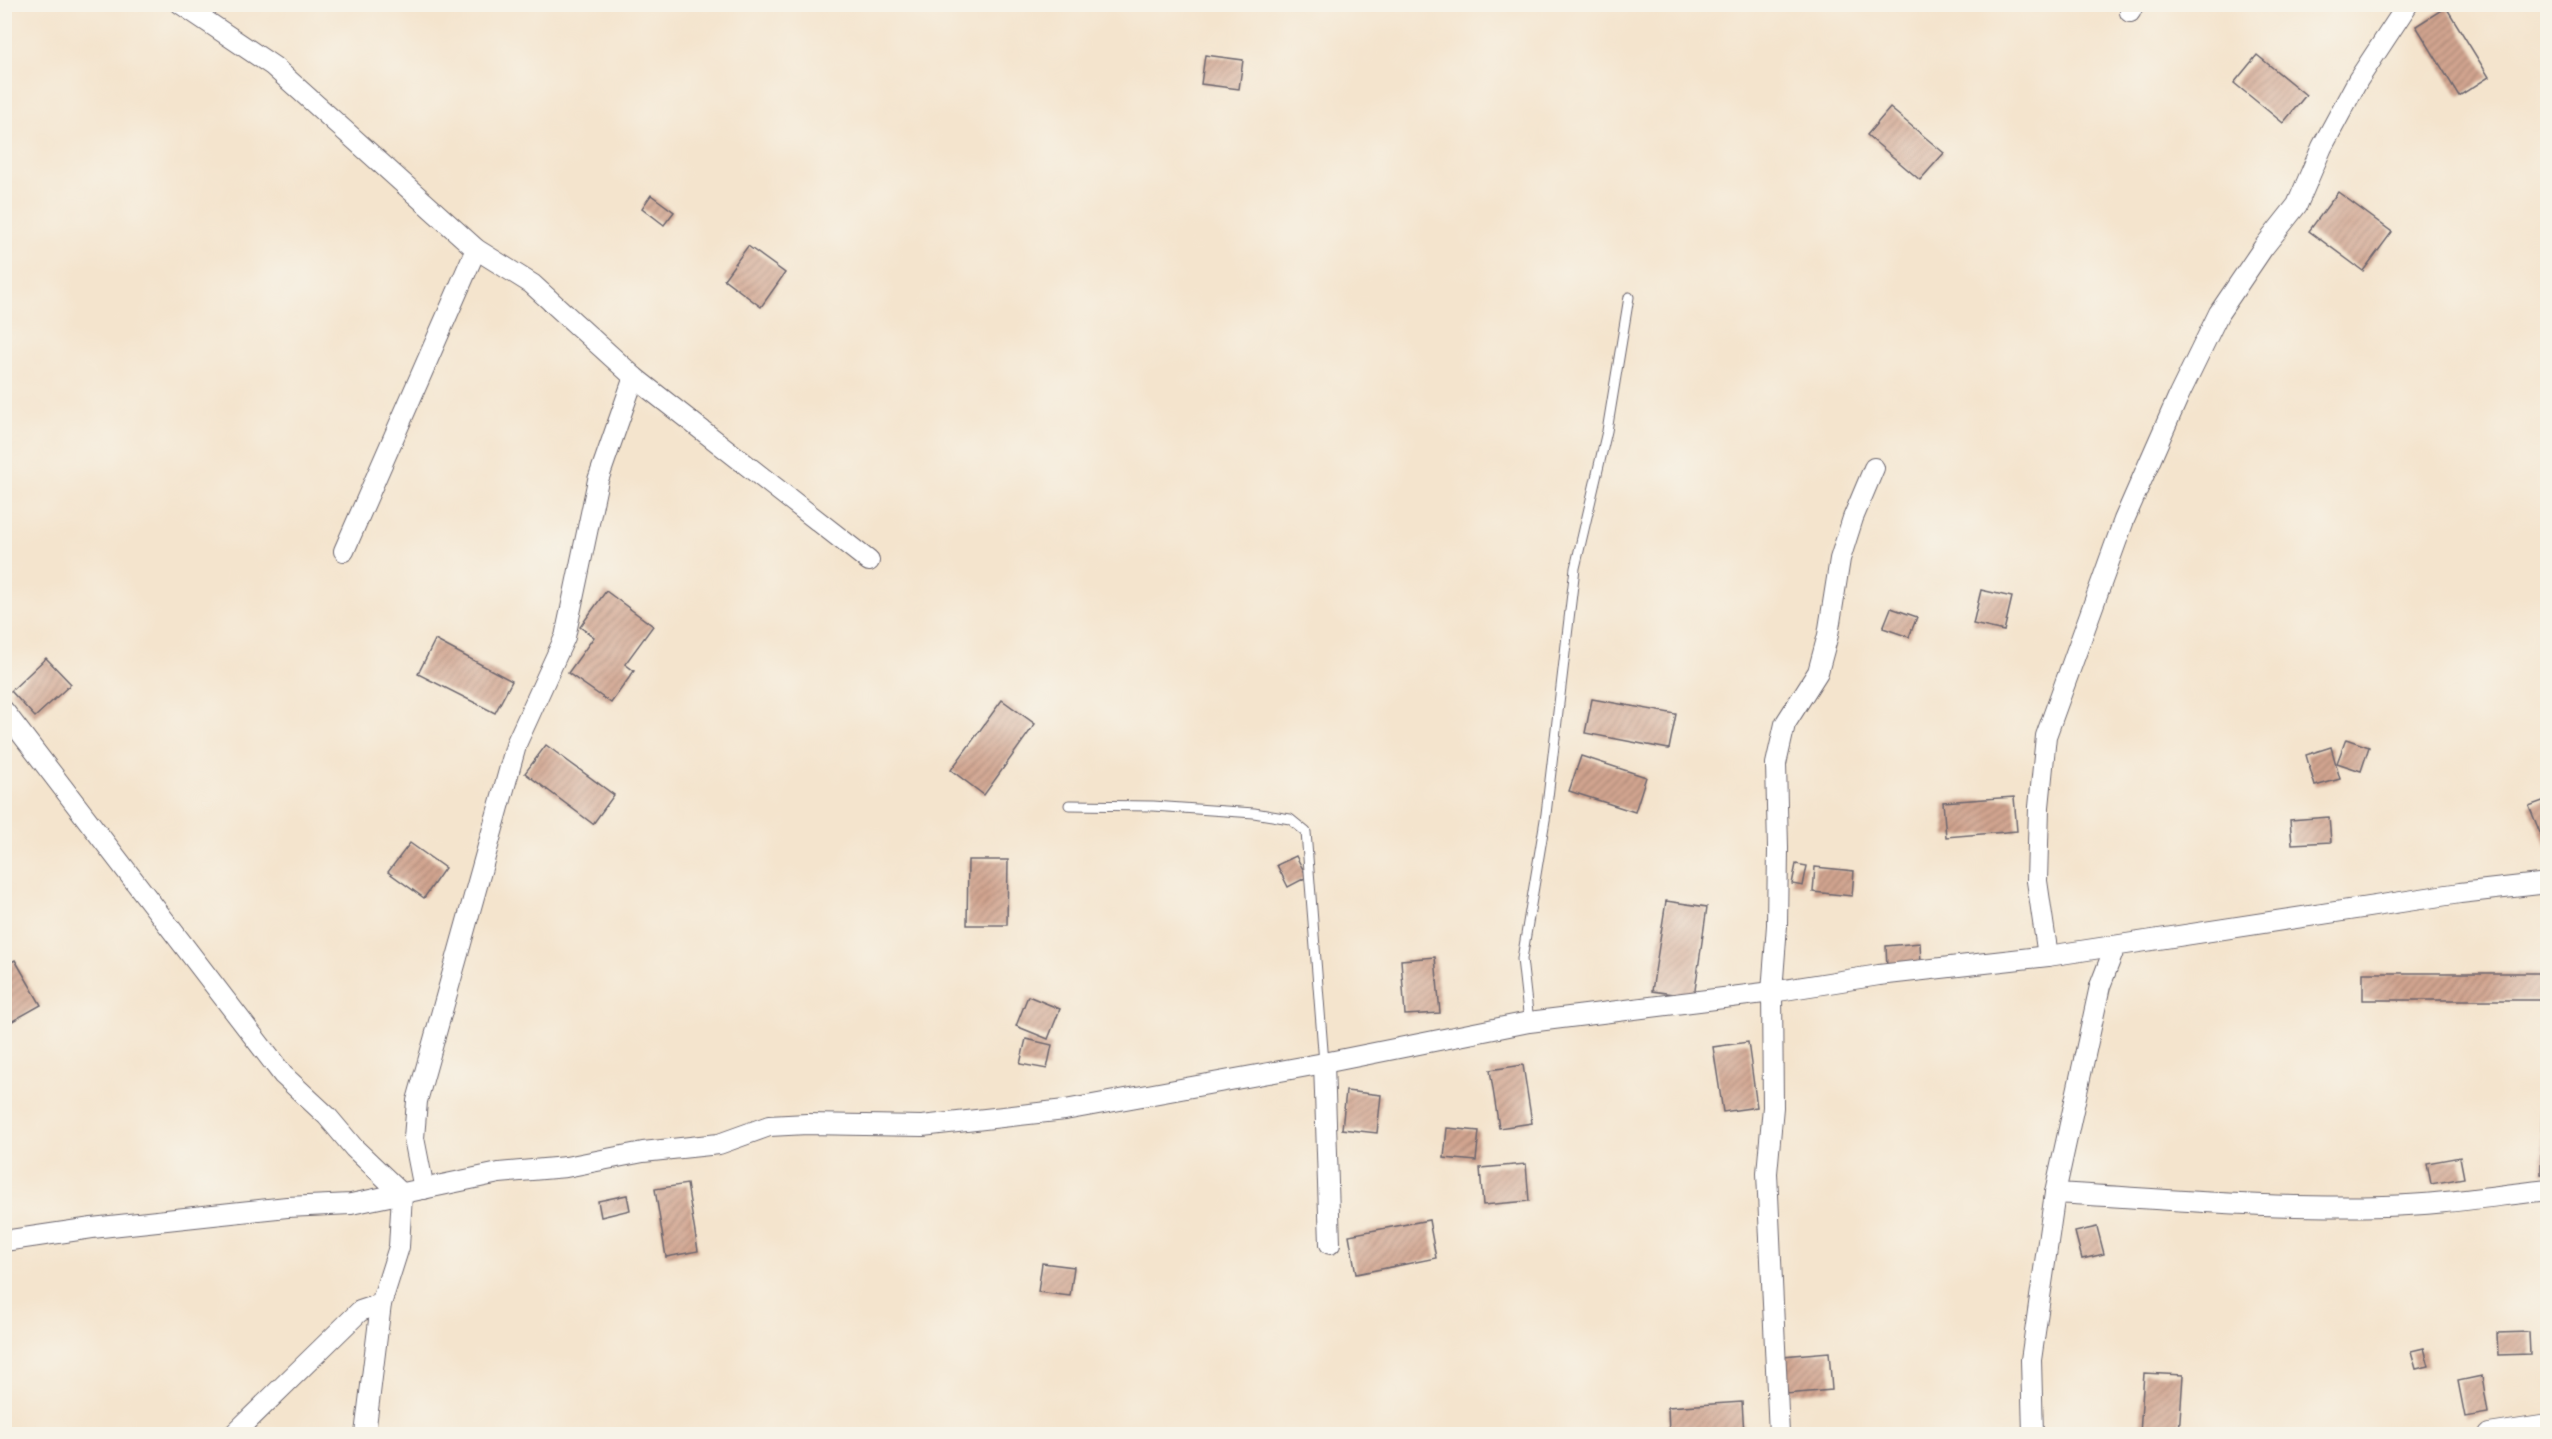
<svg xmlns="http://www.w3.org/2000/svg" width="2552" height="1439" viewBox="0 0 2552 1439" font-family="'Playpen Sans',sans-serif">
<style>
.building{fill:url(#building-hatch)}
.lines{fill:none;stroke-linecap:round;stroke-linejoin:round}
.lane-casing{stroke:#6c666e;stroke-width:11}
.street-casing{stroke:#6c666e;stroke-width:22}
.lane{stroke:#fff;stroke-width:9}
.street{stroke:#fff;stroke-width:20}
</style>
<defs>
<pattern id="building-hatch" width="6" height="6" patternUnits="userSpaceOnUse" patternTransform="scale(1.5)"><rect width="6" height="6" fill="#d1a48f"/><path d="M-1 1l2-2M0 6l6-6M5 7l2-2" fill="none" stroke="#a98576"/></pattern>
</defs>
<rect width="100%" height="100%" fill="#f7f3e8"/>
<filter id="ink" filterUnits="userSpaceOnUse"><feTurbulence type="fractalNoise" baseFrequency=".0167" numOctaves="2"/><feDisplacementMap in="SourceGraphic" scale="12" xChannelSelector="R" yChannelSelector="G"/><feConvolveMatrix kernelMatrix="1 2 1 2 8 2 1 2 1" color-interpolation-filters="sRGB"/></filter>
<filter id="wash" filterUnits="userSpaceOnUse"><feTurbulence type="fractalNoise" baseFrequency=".008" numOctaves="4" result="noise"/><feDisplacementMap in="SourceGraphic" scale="24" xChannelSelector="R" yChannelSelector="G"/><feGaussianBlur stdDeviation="1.35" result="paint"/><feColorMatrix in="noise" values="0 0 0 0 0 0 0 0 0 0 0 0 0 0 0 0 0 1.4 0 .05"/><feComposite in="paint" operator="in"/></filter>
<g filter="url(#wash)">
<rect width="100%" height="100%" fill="#f4e4cd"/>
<g id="blocks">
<!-- building -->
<g class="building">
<polygon points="2446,7 2489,77 2459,96 2416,26"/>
<polygon points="1205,55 1243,60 1239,89 1201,84"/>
<polygon points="2257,55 2306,95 2283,123 2234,83"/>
<polygon points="1890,108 1944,153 1920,180 1867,135"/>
<polygon points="2338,192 2392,232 2363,271 2309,231"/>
<polygon points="651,195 674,212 664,225 642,208"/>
<polygon points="748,246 785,273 761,307 724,279"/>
<polygon points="1981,590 2012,597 2004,631 1973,624"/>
<polygon points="606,591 653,626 625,664 634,671 611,703 568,673 594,637 580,627"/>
<polygon points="1891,608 1917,617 1909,637 1883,628"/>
<polygon points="435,640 512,681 495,713 418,674"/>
<polygon points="46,658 71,684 35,717 11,691"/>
<polygon points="1592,699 1676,714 1669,749 1585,733"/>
<polygon points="1002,700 1035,724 984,795 951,770"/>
<polygon points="2346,739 2369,747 2361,771 2337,763"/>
<polygon points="546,745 614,795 593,824 525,773"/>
<polygon points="2331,747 2340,779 2315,786 2306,755"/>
<polygon points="1581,756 1646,777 1635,812 1569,791"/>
<polygon points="2014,797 2017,831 1946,837 1943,802"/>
<polygon points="2548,799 2548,846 2546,847 2529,806"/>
<polygon points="2329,817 2331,842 2292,844 2290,820"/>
<polygon points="410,843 445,868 424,898 388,872"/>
<polygon points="1296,856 1307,877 1288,887 1277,865"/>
<polygon points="968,860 1008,860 1007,925 967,925"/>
<polygon points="1796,864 1807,866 1803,886 1792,884"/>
<polygon points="1815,867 1854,871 1852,896 1813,892"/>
<polygon points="1666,901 1707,907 1694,997 1652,991"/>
<polygon points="1920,943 1921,965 1887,967 1886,946"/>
<polygon points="1435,957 1440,1013 1405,1015 1401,960"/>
<polygon points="15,960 41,1005 9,1023 4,1015 4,966"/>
<polygon points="2363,973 2548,973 2548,1174 2541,1174 2543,1000 2363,1000"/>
<polygon points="1028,996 1060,1009 1048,1039 1016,1026"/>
<polygon points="1026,1039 1052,1045 1047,1069 1020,1064"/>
<polygon points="1748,1042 1757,1107 1723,1112 1713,1047"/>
<polygon points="1523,1065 1532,1123 1499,1128 1490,1070"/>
<polygon points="1346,1091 1381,1095 1377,1133 1342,1129"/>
<polygon points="1447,1128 1479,1131 1476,1161 1444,1158"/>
<polygon points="2460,1157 2464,1178 2431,1184 2427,1163"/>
<polygon points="1526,1164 1529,1201 1483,1205 1480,1168"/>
<polygon points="687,1184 698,1251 666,1257 655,1189"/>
<polygon points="627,1195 630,1210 601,1217 598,1201"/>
<polygon points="1429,1220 1436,1258 1356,1274 1349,1235"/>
<polygon points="2097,1227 2104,1254 2082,1259 2075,1232"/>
<polygon points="1042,1263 1074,1267 1070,1296 1038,1292"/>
<polygon points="2529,1332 2530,1354 2498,1355 2497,1333"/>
<polygon points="2424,1348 2429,1366 2416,1369 2411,1351"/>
<polygon points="1829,1352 1832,1390 1786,1394 1783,1356"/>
<polygon points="2144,1373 2183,1375 2179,1434 2140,1434"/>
<polygon points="2482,1376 2488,1413 2465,1417 2458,1381"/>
<polygon points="1742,1402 1744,1434 1669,1434 1668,1407"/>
</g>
</g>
</g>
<g filter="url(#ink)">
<use href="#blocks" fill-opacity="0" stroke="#6c666e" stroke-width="1.5"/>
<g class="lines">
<defs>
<g id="lane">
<polyline points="1069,805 1153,806 1254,813 1290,819 1306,832 1324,1063"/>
<polyline points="1529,1022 1522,959 1546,814 1575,568 1607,431 1629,297"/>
</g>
<g id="street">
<polyline points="181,4 273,66 476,249 532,284 634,377 869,561"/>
<polyline points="2130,12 2134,4"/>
<polyline points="344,551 476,249"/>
<polyline points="4,711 283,1075 327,1116 354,1148 402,1194 399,1247 381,1304 365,1434"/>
<polyline points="2048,956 2037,881 2039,807 2046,736 2124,520 2179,395 2219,313 2263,248 2297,205 2322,147 2358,80 2408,4"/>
<polyline points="1324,1063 1330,1244"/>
<polyline points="424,1189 414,1138 417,1101 517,742 565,637 598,480 634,377"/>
<path d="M2055 1193C2164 1199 2274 1209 2384 1206 2439 1205 2493 1196 2548 1190"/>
<polyline points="4,1241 92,1228 287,1207 351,1204 499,1173 566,1167 643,1152 719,1144 769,1126 807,1124 922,1126 1065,1110 1324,1063 1529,1022 1772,992 1879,975 2048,956 2460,893 2548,883"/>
<polyline points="234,1434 360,1311 381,1304"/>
<polyline points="1779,1434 1767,1173 1773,1107 1772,992 1777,925 1778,848 1776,764 1785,724 1818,672 1828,635 1840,559 1853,518 1874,468"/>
<polyline points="2033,1434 2031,1360 2055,1193 2100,986 2115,947"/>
<polyline points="2489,1434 2548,1425"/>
</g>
</defs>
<!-- lane casing -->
<use href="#lane" class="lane-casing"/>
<!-- street casing -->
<use href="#street" class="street-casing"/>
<!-- lane -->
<use href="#lane" class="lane"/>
<!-- street -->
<use href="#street" class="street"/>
</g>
</g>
<!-- margin -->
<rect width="2552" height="1439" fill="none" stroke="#f7f3e8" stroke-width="24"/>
</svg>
